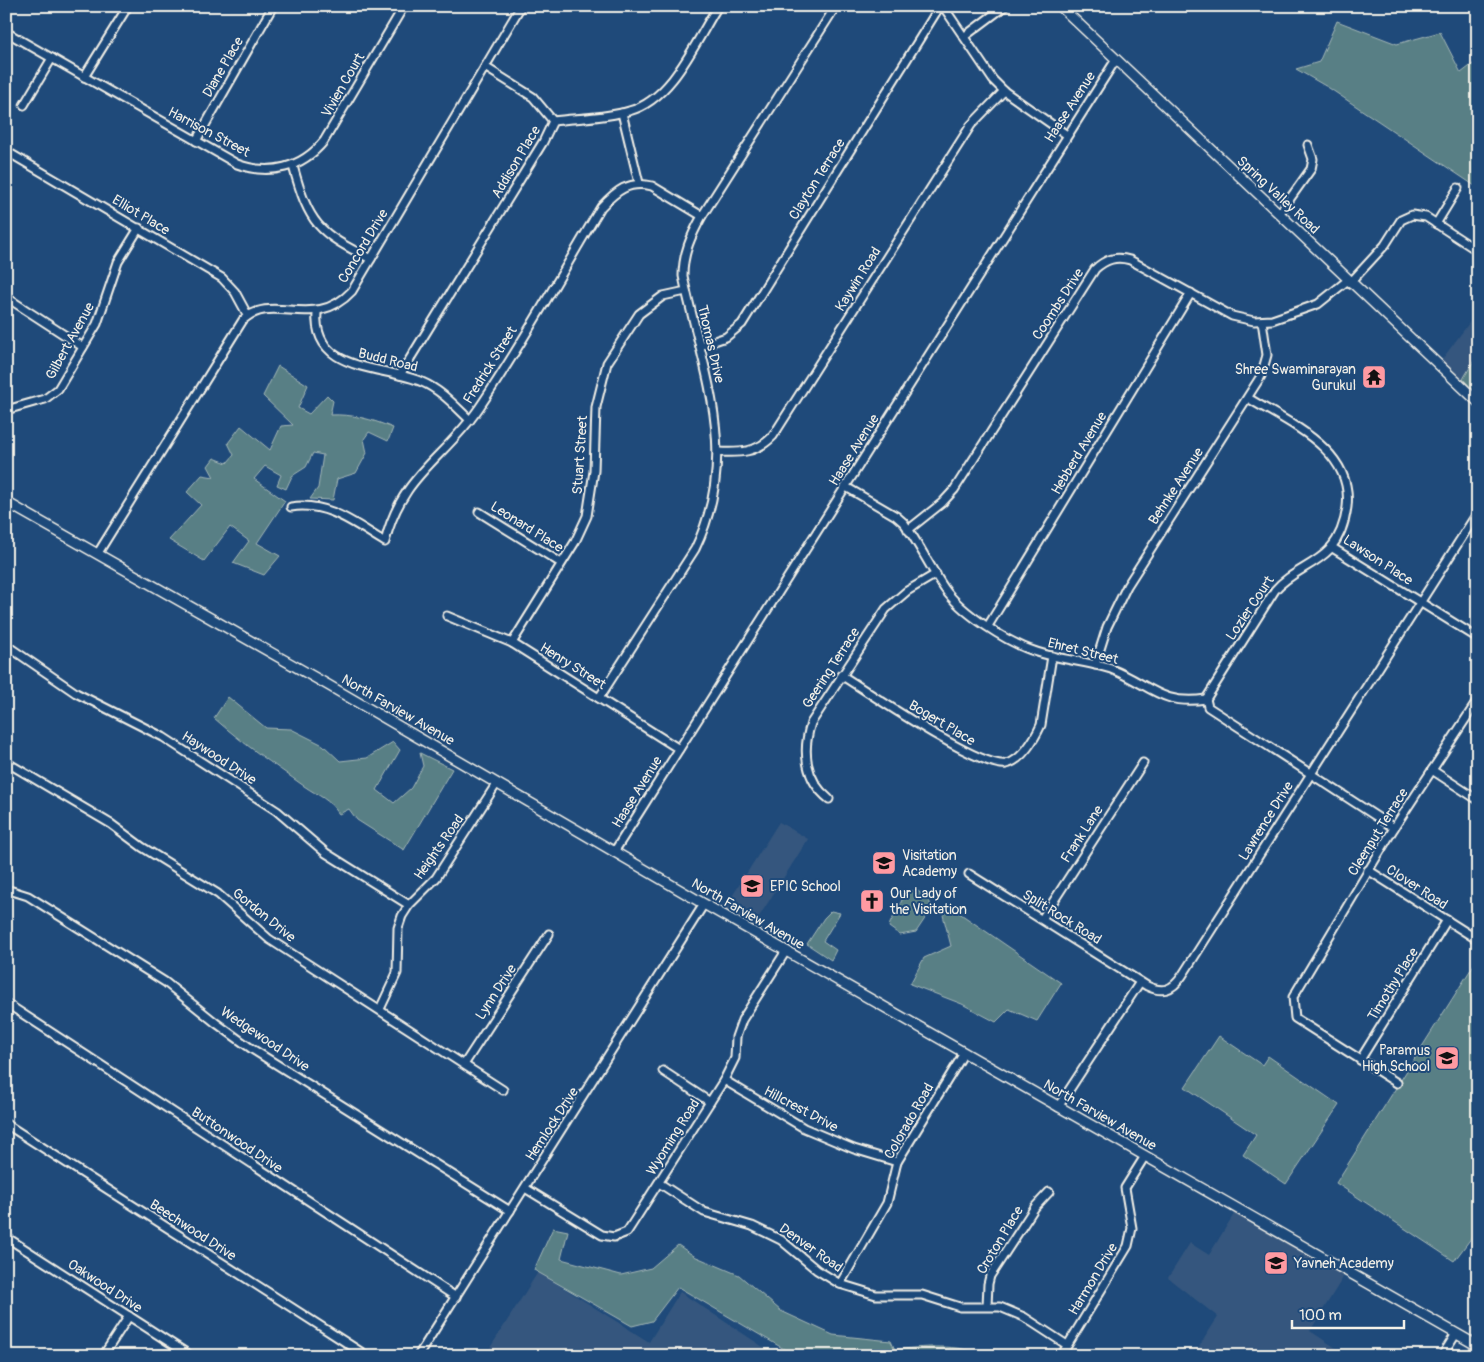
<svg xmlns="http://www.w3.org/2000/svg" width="1484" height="1362" viewBox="0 0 1484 1362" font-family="Pangolin,sans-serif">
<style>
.built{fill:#36577e}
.green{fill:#587f85;stroke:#a6b8b6}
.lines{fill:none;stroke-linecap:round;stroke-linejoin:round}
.minor-casing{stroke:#f4f1e8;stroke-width:11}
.tertiary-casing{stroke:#f4f1e8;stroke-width:12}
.minor{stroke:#1f4a7a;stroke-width:7}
.tertiary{stroke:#1f4a7a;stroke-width:9}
.labels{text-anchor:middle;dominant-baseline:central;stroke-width:4;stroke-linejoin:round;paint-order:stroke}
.street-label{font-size:14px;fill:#f4f1e8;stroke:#1f4a7a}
.poi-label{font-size:14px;fill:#f4f1e8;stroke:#1f4a7a;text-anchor:start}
</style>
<rect width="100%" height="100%" fill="#1f4a7a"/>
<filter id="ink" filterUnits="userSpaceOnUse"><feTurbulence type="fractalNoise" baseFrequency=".02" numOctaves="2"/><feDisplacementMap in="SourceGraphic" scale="10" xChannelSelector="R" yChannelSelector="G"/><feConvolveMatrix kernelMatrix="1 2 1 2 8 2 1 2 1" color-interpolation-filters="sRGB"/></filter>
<g filter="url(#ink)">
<!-- built -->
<g class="built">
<polygon points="1478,311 1478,402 1438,365"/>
<polygon points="779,822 808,839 750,931 721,914"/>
<polygon points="1237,1209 1347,1271 1310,1331 1348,1356 1193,1356 1218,1317 1168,1278 1190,1243 1209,1255"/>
<polygon points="538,1272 649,1342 680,1292 777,1356 485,1356"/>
</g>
<!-- green -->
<g class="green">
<polygon points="1337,21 1397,44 1440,32 1461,73 1478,60 1478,188 1329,88 1296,69 1319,62"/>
<polygon points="1478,354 1478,395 1463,379"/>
<path d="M278 366 308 385 298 408 309 414 327 395 333 401 330 415C353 414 371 419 393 428L388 441 369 432 364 439 367 453 356 473 337 479 333 500 310 499 318 488 323 455 313 453 306 467 292 476 286 489 277 485 281 475 265 466 254 479 285 501 257 543 280 556 264 575 233 563 249 541 230 527 204 561 169 540 201 505 187 492 202 475 214 477 208 466 214 458 227 463 234 455 228 443 241 426 270 450 281 426 293 425 263 396Z"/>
<path d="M228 697 266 728 291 729 323 745 340 761 367 758 393 742 400 750 377 790 394 803 411 788 423 766 420 753 452 769 404 850 357 820 349 809 339 814C328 798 320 797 304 786 273 764 242 743 214 718Z"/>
<path d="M916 890 928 898 932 908 916 932 900 935 889 927C890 921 894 917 897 912 902 901 902 893 916 890Z"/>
<polygon points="952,908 1061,983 1037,1021 1009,1009 996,1022 962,1004 910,984 924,958 951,946 943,915"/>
<polygon points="831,911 840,913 823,941 836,950 831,960 807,944 824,918"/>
<polygon points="1478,958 1478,1229 1454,1261 1336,1183"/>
<polygon points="1219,1036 1262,1065 1268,1056 1339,1105 1286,1184 1243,1155 1256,1135 1185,1087"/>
<path d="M553 1228 568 1231 561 1259 621 1275 651 1268 678 1245 694 1256 739 1275 781 1311 833 1335 891 1341 895 1350C918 1347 962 1343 982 1356H796L678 1287 652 1321 632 1326 534 1270Z"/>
</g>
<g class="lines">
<defs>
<g id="minor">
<polyline points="943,6 993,80 1004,91 1067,135"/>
<polyline points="6,9 8,6"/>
<path d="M6 32 237 164C270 176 302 168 324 141L404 6"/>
<polyline points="965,36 1005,6"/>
<polyline points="485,67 533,97 553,121"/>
<polyline points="84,77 128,6"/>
<polyline points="24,105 52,58"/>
<polyline points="622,113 639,183"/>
<path d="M553 121C578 118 605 118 629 111 672 100 696 41 718 6"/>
<polyline points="196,141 273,6"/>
<polyline points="6,151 222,278 235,292 248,316"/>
<path d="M293 166C309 224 318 233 371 259"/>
<polyline points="1279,214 1311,169 1313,159 1308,145"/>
<polyline points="1436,224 1458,188"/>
<polyline points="1350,283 1385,245 1401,220 1412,215 1426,217 1478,251"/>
<polyline points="6,297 83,347"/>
<path d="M317 312C312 374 385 365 422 382 441 390 455 406 470 420"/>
<polyline points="700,346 726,337 742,324 940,6"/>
<polyline points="400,375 543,142 553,121"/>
<polyline points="6,410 45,399 58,389 97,324 118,262 139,228"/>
<path d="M718 452C740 453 757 453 773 436L971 125 1004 91"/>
<path d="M846 487 896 516 904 523C919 544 930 567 944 588 961 613 1008 643 1037 652 1061 660 1087 661 1111 669 1150 684 1160 706 1206 699"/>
<path d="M291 507C327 501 355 524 385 542 401 475 444 459 479 408 523 343 561 274 601 207 616 191 629 180 652 186L702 216"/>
<polyline points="479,512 561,563"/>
<path d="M908 530 942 503 954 490 1095 269C1106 259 1116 256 1130 260L1232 316 1254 321 1272 320 1318 304 1348 280"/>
<polyline points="1331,547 1478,638"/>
<path d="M98 553 243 320C273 292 314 332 352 291L521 6"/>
<polyline points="447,616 512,643 679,749"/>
<polyline points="988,626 1191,293"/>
<polyline points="512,643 575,542 587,516 594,471 596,407 607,363 639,314 663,296 686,291"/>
<polyline points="6,645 76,693 163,737 277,811 326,853 409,905"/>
<polyline points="1095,665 1107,627 1127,586 1261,376 1267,355 1262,321"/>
<path d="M841 675C870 693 978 768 1006 764 1022 761 1035 738 1041 725L1052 656"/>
<path d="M599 698 695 549C741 454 703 372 683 276 683 253 691 236 702 216L836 6"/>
<path d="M1206 699 1275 590C1290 572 1314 566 1330 549 1340 537 1345 522 1347 507 1354 449 1288 423 1248 398"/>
<polyline points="1206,699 1208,707 1394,828"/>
<polyline points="6,762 111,824 142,847 218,894 269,939 503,1090"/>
<polyline points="1432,770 1478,800"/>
<path d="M829 799C805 780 802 751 811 723L886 609 907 591 936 574"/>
<polyline points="614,852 1115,61"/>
<polyline points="1368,870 1478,940"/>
<path d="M969 874 1147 986C1162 993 1172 991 1182 976L1478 512"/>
<polyline points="6,889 28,896 165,982 216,1023 252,1049 510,1211"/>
<polyline points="1042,919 1143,763"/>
<polyline points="6,1003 456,1297"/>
<polyline points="380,1009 397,973 398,928 402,916 409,905 436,878 497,783"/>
<polyline points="1360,1060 1447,920"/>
<polyline points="465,1063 549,934"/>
<polyline points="663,1071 710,1102"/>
<polyline points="724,1080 804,1128 854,1149 897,1162"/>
<polyline points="1397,1083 1295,1018 1293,997 1394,828 1478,700"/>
<polyline points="1058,1107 1140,982"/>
<polyline points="6,1124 367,1356"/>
<polyline points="659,1183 704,1212 752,1226 781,1240 817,1270 840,1284 876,1295 922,1295 960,1307 1000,1307 1024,1317 1067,1345"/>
<polyline points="525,1188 602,1235 614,1237 627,1232 724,1080 735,1058 736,1037 742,1020 786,951"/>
<polyline points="6,1237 191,1356"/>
<polyline points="840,1284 887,1203 897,1162 964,1053"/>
<polyline points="987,1306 988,1284 990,1276 1035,1207 1049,1192"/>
<polyline points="103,1356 129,1316"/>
<polyline points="418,1356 704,904"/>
<polyline points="1061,1356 1128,1246 1132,1228 1125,1188 1145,1156"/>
<polyline points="1442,1356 1456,1334"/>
</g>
<g id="tertiary">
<polyline points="1060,6 1478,402"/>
<polyline points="6,502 328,685 704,904 1478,1346"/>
</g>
</defs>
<!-- minor casing -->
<use href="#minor" class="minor-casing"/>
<!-- tertiary casing -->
<use href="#tertiary" class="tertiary-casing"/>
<!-- minor -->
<use href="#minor" class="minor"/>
<!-- tertiary -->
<use href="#tertiary" class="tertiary"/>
</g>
</g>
<!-- icons -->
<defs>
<symbol id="temple-square" viewBox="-11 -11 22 22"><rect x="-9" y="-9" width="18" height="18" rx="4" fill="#ff9aa2" stroke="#1f4a7a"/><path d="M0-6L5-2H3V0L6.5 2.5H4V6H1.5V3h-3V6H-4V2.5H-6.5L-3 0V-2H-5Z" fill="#111"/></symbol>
<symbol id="school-square" viewBox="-11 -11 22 22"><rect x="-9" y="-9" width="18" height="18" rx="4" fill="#ff9aa2" stroke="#1f4a7a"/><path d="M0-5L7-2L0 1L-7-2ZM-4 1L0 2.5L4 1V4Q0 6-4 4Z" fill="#111"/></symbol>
<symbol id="church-square" viewBox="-11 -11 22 22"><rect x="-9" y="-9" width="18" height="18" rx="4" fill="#ff9aa2" stroke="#1f4a7a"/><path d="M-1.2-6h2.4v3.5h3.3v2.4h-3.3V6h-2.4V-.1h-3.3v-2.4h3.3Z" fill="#111"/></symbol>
</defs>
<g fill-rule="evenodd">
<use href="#temple-square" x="1360" y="363" width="28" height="28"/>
<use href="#school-square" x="870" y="849" width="28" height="28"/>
<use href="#school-square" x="738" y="872" width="28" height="28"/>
<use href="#church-square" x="858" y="887" width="28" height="28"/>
<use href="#school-square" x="1433" y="1044" width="28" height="28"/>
<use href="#school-square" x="1262" y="1249" width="28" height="28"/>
</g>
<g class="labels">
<!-- street labels -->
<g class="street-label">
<text transform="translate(223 67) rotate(-60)">Diane Place</text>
<text transform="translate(343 85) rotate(-60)">Vivien Court</text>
<text transform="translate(1070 107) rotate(-57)">Haase Avenue</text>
<text transform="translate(209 132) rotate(28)">Harrison Street</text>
<text transform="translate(516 162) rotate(-59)">Addison Place</text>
<text transform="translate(817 179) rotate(-58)">Clayton Terrace</text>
<text transform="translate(1278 195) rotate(43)">Spring Valley Road</text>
<text transform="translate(141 215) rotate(31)">Elliot Place</text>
<text transform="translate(363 246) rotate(-59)">Concord Drive</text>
<text transform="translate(858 279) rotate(-58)">Kaywin Road</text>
<text transform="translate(1058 304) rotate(-57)">Coombs Drive</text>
<text transform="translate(70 341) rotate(-61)">Gilbert Avenue</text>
<text transform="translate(711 344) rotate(77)">Thomas Drive</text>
<text transform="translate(388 360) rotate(14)">Budd Road</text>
<text transform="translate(490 365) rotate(-58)">Fredrick Street</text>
<text transform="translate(854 450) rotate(-58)">Haase Avenue</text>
<text transform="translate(1079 453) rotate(-59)">Hebberd Avenue</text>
<text transform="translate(580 455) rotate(-86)">Stuart Street</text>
<text transform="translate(1176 486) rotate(-57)">Behnke Avenue</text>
<text transform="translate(527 527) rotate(32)">Leonard Place</text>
<text transform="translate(1378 560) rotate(33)">Lawson Place</text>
<text transform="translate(1250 608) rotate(-56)">Lozier Court</text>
<text transform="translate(1083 651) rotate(14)">Ehret Street</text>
<text transform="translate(573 666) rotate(32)">Henry Street</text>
<text transform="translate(831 668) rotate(-57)">Geering Terrace</text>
<text transform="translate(398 710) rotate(30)">North Farview Avenue</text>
<text transform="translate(942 723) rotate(31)">Bogert Place</text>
<text transform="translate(219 758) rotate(33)">Haywood Drive</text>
<text transform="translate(637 792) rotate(-58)">Haase Avenue</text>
<text transform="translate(1266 821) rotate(-58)">Lawrence Drive</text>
<text transform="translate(1378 832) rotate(-58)">Cleenput Terrace</text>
<text transform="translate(1082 834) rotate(-57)">Frank Lane</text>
<text transform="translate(439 847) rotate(-55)">Heights Road</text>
<text transform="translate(1417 887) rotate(33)">Clover Road</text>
<text transform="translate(748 914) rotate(30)">North Farview Avenue</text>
<text transform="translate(264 915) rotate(39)">Gordon Drive</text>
<text transform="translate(1062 917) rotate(32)">Split Rock Road</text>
<text transform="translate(1393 984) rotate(-58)">Timothy Place</text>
<text transform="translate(496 992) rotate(-57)">Lynn Drive</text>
<text transform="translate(265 1039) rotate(34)">Wedgewood Drive</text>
<text transform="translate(801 1109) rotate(28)">Hillcrest Drive</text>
<text transform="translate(1100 1115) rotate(30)">North Farview Avenue</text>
<text transform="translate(909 1121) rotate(-60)">Colorado Road</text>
<text transform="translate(552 1124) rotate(-57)">Hemlock Drive</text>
<text transform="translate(673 1137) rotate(-58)">Wyoming Road</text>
<text transform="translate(237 1140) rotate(34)">Buttonwood Drive</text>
<text transform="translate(193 1230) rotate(33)">Beechwood Drive</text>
<text transform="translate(1000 1240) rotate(-59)">Croton Place</text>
<text transform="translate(811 1248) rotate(35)">Denver Road</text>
<text transform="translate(1093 1279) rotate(-59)">Harmon Drive</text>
<text transform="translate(105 1286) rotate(33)">Oakwood Drive</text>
</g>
<!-- poi labels -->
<g class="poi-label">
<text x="1356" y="369" text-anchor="end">Shree Swaminarayan<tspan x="1356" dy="16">Gurukul</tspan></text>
<text x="902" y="855">Visitation<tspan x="902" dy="16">Academy</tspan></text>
<text x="770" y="886">EPIC School</text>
<text x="890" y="893">Our Lady of<tspan x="890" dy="16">the Visitation</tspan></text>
<text x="1430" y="1050" text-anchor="end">Paramus<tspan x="1430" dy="16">High School</tspan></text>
<text x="1294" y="1263">Yavneh Academy</text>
</g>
</g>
<!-- margin -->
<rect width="1484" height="1362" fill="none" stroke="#1f4a7a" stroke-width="25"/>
<rect x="12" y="12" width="1459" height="1337" fill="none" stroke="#f4f1e8" stroke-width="2" filter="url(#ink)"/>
<!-- scale -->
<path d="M1292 1320v8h112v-8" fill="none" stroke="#f4f1e8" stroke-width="2.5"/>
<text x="1299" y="1320" font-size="15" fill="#f4f1e8" stroke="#1f4a7a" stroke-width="4" paint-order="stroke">100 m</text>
</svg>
